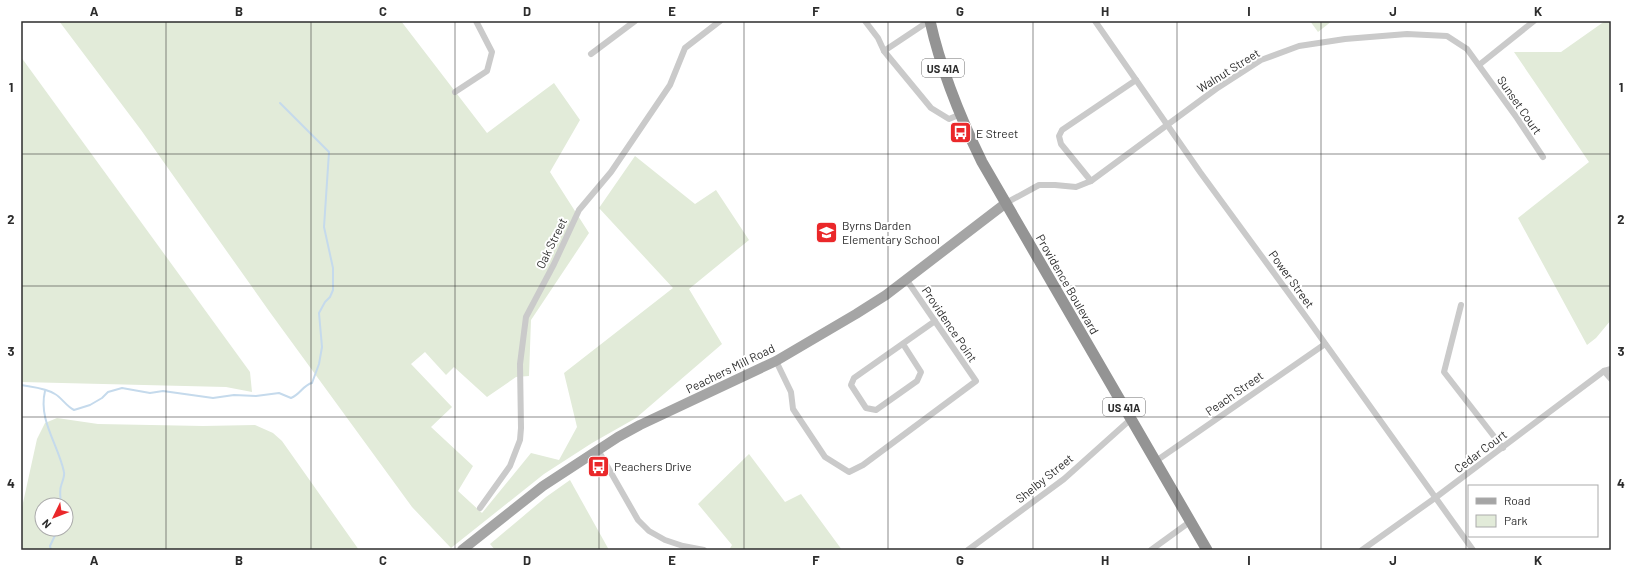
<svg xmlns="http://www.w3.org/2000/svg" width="1632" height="571" viewBox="0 0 1632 571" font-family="Barlow,sans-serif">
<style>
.green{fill:#e2ebd9;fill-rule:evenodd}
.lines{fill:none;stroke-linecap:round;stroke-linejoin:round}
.stream{stroke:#c5daec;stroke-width:2}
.street{stroke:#cacaca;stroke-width:6}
.primary{stroke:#a5a5a5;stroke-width:10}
.highway{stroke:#949494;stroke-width:11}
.grid{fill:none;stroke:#2d2d2d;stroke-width:1;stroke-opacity:0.55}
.labels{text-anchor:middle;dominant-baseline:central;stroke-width:4;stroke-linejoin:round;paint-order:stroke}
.shield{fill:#fff;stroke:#6c6c6c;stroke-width:1}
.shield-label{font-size:11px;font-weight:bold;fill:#2d2d2d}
.street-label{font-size:12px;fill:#2d2d2d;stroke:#fff}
.poi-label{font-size:12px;fill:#2d2d2d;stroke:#fff;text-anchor:start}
.neatline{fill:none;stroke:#2d2d2d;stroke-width:1.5}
.grid-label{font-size:13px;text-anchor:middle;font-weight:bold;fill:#2d2d2d}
</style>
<rect width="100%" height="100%" fill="#fff"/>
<!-- green -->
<g class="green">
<polygon points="59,21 401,21 487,133 554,83 580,120 550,172 589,233 531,320 529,376 516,377 487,397 454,367 446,375 425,352 411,364 452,407 431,427 473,466 458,491 482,513 531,453 559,460 577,427 564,373 673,288 599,208 635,156 695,204 716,190 749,240 689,289 722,344 636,418 592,443 544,474 451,548 412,507 269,311 141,130"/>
<polygon points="1310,21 1332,21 1318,32"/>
<polygon points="1605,21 1611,21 1611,320 1596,338 1587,345 1518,218 1589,162 1514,52 1561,52"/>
<polygon points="21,57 250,372 252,392 226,387 21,382"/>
<path d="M57 418 98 424 203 426 255 425 273 433 282 441 359 550H21V512L37 439 45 423ZM42 505H66V529H42Z"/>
<polygon points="749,454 785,502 801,494 842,550 729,550 732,545 698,504"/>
<polygon points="570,480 609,550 495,550 490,544 546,497"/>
</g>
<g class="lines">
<!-- stream -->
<g class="stream">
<path d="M21 385C31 387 46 388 55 394 62 398 66 406 74 410L90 405 102 398 108 392 122 388 150 393 163 391 213 398 234 395 256 396 279 393 291 398C301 394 303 385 312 383L319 364 322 347 319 313 325 302 330 297 333 290V268L324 227 329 152 280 103"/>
<path d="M45 391C38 420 58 444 64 472 65 476 62 482 61 486 59 492 61 499 61 505"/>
<polyline points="51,550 50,546 58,529"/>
</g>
<!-- street -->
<g class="street">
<polyline points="865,21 878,38 884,51 931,108 949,119 961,114"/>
<polyline points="1095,21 1200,172 1309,321 1473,550"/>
<polyline points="884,51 929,21"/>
<polyline points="591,54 635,21"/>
<polyline points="1479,65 1534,21"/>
<polyline points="455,92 487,71 492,52 476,21"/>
<polyline points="1091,181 1061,144 1059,136 1062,130 1136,80"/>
<polyline points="1006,203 1039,185 1055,185 1076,187 1091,181 1216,89 1261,60 1299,46 1345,39 1407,34 1447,36 1467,49 1517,118 1543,157"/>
<polyline points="1461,305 1444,372 1503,448"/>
<polyline points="903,344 921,372 917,381 876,410 866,408 851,385 854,378 935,321"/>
<polyline points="776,361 791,392 793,409 825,457 849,472 863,465 976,381 906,279"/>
<polyline points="1604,371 1611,379"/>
<polyline points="598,450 638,520 649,531 665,540 683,546 704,550"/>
<polyline points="1156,461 1325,344"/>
<polyline points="480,508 510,466 520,440 521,428 520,364 526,317 554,264 579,210 611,172 670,85 685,48 720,21"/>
<polyline points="968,550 1064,479 1131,419"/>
<polyline points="1151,550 1191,521"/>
<polyline points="1362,550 1435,498 1604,371 1611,369"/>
</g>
<!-- primary -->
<polyline class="primary" points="462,550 543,486 618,437 640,425 776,361 856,314 886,295 1006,203"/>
<!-- highway -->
<path class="highway" d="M930 21C941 70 960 117 982 162L1207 550"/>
</g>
<!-- grid -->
<path class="grid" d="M166 21V550M311 21V550M455 21V550M599 21V550M744 21V550M888 21V550M1033 21V550M1177 21V550M1321 21V550M1466 21V550M21 154H1611M21 286H1611M21 417H1611"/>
<!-- icons -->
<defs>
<symbol id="bus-square" viewBox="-11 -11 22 22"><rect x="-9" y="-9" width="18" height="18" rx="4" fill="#ea282a" stroke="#fff"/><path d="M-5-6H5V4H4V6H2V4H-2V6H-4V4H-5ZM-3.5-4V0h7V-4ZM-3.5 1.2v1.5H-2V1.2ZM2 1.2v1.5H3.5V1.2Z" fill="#fff"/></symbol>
<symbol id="school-square" viewBox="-11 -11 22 22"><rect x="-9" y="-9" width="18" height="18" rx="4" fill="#ea282a" stroke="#fff"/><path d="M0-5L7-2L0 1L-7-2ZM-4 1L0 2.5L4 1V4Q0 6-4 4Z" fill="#fff"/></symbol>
</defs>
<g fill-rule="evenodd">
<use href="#bus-square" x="948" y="120" width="25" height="25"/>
<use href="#school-square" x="814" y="220" width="25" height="25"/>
<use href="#bus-square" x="586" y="454" width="25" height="25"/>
</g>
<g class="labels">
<!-- shield labels -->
<g class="shield">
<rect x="922" y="59" width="42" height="18" rx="3"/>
<rect x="1103" y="398" width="42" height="18" rx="3"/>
</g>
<g class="shield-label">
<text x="943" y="68">US 41A</text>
<text x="1124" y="407">US 41A</text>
</g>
<!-- street labels -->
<g class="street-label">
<text transform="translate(1228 70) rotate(-32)">Walnut Street</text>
<text transform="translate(1520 105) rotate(55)">Sunset Court</text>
<text transform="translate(551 243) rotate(-64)">Oak Street</text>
<text transform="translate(1292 279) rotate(54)">Power Street</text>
<text transform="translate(1068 284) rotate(60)">Providence Boulevard</text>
<text transform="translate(950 324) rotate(56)">Providence Point</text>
<text transform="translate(730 368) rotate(-26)">Peachers Mill Road</text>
<text transform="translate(1234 393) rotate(-35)">Peach Street</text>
<text transform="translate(1480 451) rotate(-37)">Cedar Court</text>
<text transform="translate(1044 478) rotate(-39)">Shelby Street</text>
</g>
<!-- poi labels -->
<g class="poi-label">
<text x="976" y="133">E Street</text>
<text x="842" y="225">Byrns Darden<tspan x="842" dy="14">Elementary School</tspan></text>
<text x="614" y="466">Peachers Drive</text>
</g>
</g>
<!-- border -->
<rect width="1632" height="571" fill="none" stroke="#ffffff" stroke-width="44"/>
<!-- legend -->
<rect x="1468" y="485" width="130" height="52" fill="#ffffff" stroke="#ababab"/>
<rect x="1476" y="498" width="20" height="6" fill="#a5a5a5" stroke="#ababab"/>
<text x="1504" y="505" font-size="12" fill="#2d2d2d">Road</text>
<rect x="1476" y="515" width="20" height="12" fill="#e2ebd9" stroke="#ababab"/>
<text x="1504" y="525" font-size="12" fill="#2d2d2d">Park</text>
<!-- north arrow -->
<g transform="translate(54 517) rotate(227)"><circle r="19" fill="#ffffff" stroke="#ababab"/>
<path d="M0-3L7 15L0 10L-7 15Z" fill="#ea282a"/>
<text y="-6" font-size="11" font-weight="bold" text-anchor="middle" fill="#2d2d2d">N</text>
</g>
<rect x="22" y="22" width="1588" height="527" class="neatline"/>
<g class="grid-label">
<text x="94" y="16">A</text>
<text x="239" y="16">B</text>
<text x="383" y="16">C</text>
<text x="527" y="16">D</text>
<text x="672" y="16">E</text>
<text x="816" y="16">F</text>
<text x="960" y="16">G</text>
<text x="1105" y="16">H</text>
<text x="1249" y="16">I</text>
<text x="1393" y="16">J</text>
<text x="1538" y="16">K</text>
<text x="11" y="92">1</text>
<text x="1621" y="92">1</text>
<text x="11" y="224">2</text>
<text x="1621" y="224">2</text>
<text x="11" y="356">3</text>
<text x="1621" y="356">3</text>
<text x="11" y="488">4</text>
<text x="1621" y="488">4</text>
<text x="94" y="565">A</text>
<text x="239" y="565">B</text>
<text x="383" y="565">C</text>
<text x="527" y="565">D</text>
<text x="672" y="565">E</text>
<text x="816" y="565">F</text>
<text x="960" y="565">G</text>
<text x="1105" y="565">H</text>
<text x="1249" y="565">I</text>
<text x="1393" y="565">J</text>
<text x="1538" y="565">K</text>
</g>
</svg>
